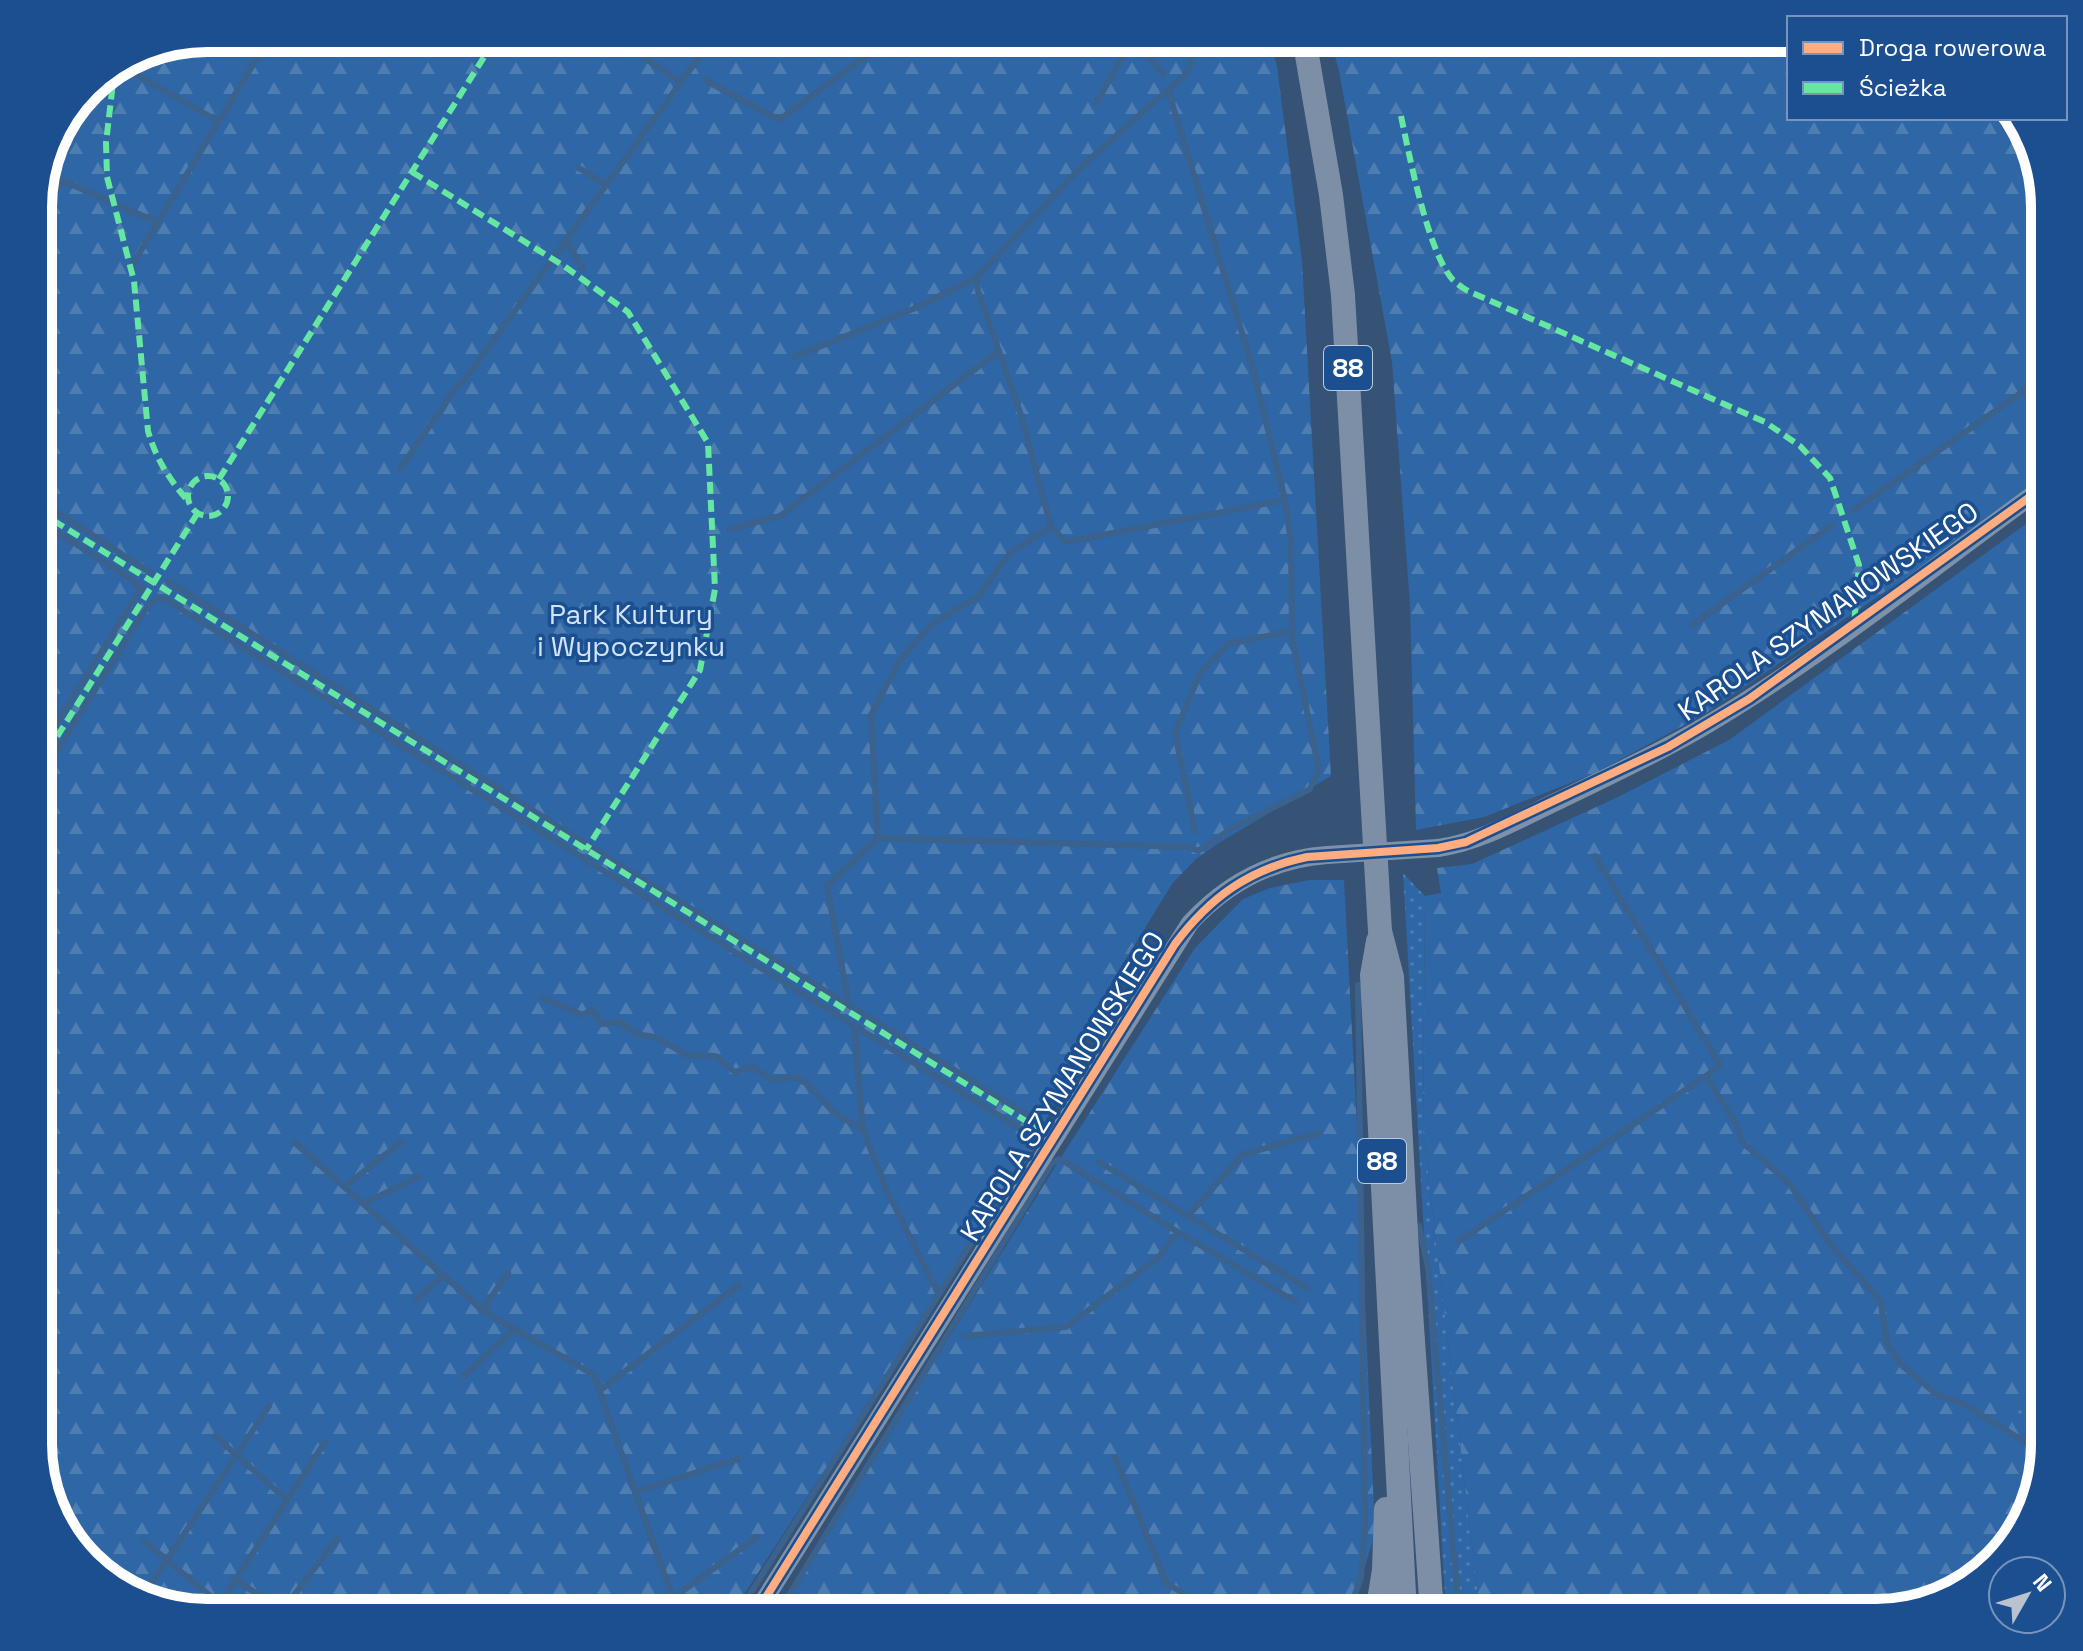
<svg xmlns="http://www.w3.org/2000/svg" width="2083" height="1651" viewBox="0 0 2083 1651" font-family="'Space Grotesk',sans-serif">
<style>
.green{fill:url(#green-dots)}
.forest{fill:url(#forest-firs)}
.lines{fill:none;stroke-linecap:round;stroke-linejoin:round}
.stream{stroke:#3b618d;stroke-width:6}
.tertiary{stroke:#7d92a8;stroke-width:18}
.primary{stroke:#7d8ea7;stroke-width:24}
.tertiary-bridge{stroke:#7d92a8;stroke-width:18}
.quiet{stroke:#66e7a1;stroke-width:6;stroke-dasharray:12 6;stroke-linecap:butt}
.cycleway-casing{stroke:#1b4f8f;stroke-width:13}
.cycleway{stroke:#ffac80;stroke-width:8}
.labels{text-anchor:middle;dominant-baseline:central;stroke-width:7;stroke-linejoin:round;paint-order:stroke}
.shield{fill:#1b4f8f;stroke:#bbcadd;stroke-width:2}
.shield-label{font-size:26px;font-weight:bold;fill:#fff}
.street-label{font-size:28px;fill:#fff;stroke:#1b4f8f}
.park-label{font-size:28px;fill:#cfe3fa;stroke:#1b4f8f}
.rim{fill:none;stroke:#fff;stroke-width:10}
</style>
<defs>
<pattern id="green-dots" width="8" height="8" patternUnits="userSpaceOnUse" patternTransform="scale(2)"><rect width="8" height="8" fill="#2f66a5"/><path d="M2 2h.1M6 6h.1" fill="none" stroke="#4e7db2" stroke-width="1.8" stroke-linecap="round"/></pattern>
<pattern id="forest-firs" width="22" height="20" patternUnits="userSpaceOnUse" patternTransform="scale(2)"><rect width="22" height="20" fill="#2f66a5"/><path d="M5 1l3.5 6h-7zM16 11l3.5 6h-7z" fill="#4e7db2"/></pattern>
</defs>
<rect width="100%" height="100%" fill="#365274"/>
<!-- green -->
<g class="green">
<polygon points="1403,873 1425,896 1423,1130 1480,1613 1446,1613"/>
<polygon points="2045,1381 2045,1437 2004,1414"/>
</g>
<!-- forest -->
<g class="forest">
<polygon points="207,38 1269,38 1277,66 1302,261 1331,776 1217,844 1195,860 1172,884 1088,1021 1036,1144 732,1613 206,1613 143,1600 96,1571 56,1519 38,1455 38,195 56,132 95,80 143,51"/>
<polygon points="1330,38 1789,38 1789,118 2017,118 2028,133 2045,207 2045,476 1942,553 1703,715 1595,773 1484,817 1416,830 1410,605 1392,362 1339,71"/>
<polygon points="2045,510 2045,1381 2005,1413 2045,1437 2032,1508 2003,1555 1950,1596 1876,1613 1480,1613 1423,1130 1425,896 1441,893 1437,868 1472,864 1618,797 1729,740"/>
<polygon points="1309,880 1344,880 1358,1146 1375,1533 1351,1613 778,1613 1060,1159 1195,948 1243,899 1270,888"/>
</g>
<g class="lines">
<!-- stream -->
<g class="stream">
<polyline points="614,38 681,82"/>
<polyline points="1108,38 1142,46 1160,43 1193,55"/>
<polyline points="1191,38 1192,61 1186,74 1082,166 976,278 978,291 1021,415 1051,527 1066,542 1285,500"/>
<polyline points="1142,46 1163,75"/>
<polyline points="119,65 218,121"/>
<polyline points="705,80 779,120 891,38"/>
<polyline points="1096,103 1131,43"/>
<polyline points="579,168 606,185"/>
<polyline points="45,173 157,222"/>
<polyline points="38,216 64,181"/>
<polyline points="566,240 583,269"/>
<polyline points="131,267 269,38"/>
<polyline points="794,357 913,309 976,278"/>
<polyline points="400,469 457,386 466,378 713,38"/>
<polyline points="38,500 151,573"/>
<polyline points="1854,510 2045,376"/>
<polyline points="38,520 131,579 141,590"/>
<polyline points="730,529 780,516 999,351"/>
<polyline points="168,581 610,859 1036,1120"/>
<polyline points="1692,625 1831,526"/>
<polyline points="38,753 142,587"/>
<polyline points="38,781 147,607 155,599 163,598 1037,1139 738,1613"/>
<polyline points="1195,831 1175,733 1200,673 1228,644 1292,631"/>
<polyline points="878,838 871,715 899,661 933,623 978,597 1010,553 1051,527"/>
<polyline points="1595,856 1720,1065 1706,1076 1736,1124 1742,1142 1789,1183 1830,1244 1873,1292 1881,1304 1887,1343 1900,1364 1935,1393 1967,1406 2043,1453"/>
<polyline points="542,998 583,1015 592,1009 602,1024 620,1022 636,1034 655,1037 687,1055 715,1056 735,1072 753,1067 772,1080 794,1077 808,1084 833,1112 863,1130 887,1191 939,1295"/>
<polyline points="849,1005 827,886 878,838 1190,847 1198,851 1231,829 1310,789 1319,770 1292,638 1291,542 1285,500 1253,369 1168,90"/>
<polyline points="854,1026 863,1130"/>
<polyline points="294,1142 482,1310 594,1375 678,1613"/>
<polyline points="1099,1162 1307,1288"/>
<polyline points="344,1187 401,1142"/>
<polyline points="363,1204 418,1177"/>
<polyline points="1188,1216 1242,1155 1319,1133"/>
<polyline points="1419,1226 1428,1268 1459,1613"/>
<polyline points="1178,1232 1296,1302"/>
<polyline points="1459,1241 1706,1076"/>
<polyline points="416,1300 443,1276"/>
<polyline points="482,1310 508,1273"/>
<polyline points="464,1376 514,1329"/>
<polyline points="599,1391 739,1285"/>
<polyline points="215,1436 287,1500"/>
<polyline points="1115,1457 1166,1583 1216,1613"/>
<polyline points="635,1492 738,1459"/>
<polyline points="144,1541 220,1604"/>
<polyline points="235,1579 282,1611"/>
<polyline points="673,1598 757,1537"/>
<polyline points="141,1599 269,1406"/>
<polyline points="282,1611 337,1539"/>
<polyline points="214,1613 325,1442"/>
<polyline points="778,1613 1052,1163 1060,1159 1178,1232 1158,1258 1066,1327 965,1336"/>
<polyline points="1348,1613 1361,1578 1365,1524 1358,985"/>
</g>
<!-- tertiary -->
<g class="tertiary">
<path d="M1438 848C1482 842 1523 817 1562 799 1611 775 1661 752 1708 724 1826 654 1934 566 2045 486"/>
<path d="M756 1613 1190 923C1227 883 1272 859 1327 855"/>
</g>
<!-- primary -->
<g class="primary">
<polyline points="1304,38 1331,195 1343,295 1380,931 1392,977 1408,1269 1432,1613"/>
<polyline points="1378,941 1372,975 1405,1613"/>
<polyline points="1377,1613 1384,1570 1386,1509"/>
</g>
<!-- tertiary-bridge -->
<polyline class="tertiary-bridge" points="1327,855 1438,848"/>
<!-- quiet -->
<g class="quiet">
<path d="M112 70 114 74 106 143 107 177 134 281 148 431C156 459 169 479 188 501"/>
<path d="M1401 116C1409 154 1428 253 1453 280 1457 284 1463 288 1468 291L1765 422 1800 446 1830 478 1859 565 1854 625"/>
<polyline points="412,172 564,266 628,312 708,443 715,589 700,670 586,850"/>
<circle cx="208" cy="496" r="20"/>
<polyline points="219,479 496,38"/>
<polyline points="38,511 1055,1139"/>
<polyline points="38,767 197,514"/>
</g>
<defs>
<path id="cycleway" d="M756 1613 1175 944C1209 898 1249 869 1307 857L1438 848 1466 842 1668 747 1749 699 2045 486"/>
</defs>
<!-- cycleway casing -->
<use href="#cycleway" class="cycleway-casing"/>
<!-- cycleway -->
<use href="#cycleway" class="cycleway"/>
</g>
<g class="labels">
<!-- shield labels -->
<g class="shield">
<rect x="1324" y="346" width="48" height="44" rx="6"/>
<rect x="1358" y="1139" width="48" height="44" rx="6"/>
</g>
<g class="shield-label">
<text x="1348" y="368">88</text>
<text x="1382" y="1161">88</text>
</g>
<!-- street labels -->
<g class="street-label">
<text transform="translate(1828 611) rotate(-35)">KAROLA SZYMANOWSKIEGO</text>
<text transform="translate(1062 1086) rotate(-58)">KAROLA SZYMANOWSKIEGO</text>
</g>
<!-- park labels -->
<g class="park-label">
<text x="631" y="614">Park Kultury<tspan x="631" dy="32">i Wypoczynku</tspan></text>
</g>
</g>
<!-- crop -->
<path d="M0 0H2083V1651H0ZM207 52H1876A155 155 0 0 1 2031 207V1444A155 155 0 0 1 1876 1599H207A155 155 0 0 1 52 1444V207A155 155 0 0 1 207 52Z" fill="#1b4f8f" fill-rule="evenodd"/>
<path class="rim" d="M207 52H1876A155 155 0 0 1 2031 207V1444A155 155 0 0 1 1876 1599H207A155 155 0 0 1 52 1444V207A155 155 0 0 1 207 52Z"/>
<!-- legend -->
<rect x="1787" y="16" width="280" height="104" fill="#1b4f8f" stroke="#7695bc" stroke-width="2"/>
<rect x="1803" y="42" width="40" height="12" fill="#ffac80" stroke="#7695bc" stroke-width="2"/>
<text x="1859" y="56" font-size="24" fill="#ffffff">Droga rowerowa</text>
<rect x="1803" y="82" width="40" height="12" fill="#66e7a1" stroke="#7695bc" stroke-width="2"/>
<text x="1859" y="96" font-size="24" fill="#ffffff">Ścieżka</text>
<!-- north arrow -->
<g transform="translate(2027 1595) rotate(51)"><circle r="38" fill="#1b4f8f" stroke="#7695bc" stroke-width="2"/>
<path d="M0-6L14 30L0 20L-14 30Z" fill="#b9c2ce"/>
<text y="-12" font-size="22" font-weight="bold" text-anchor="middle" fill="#ffffff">N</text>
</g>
</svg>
